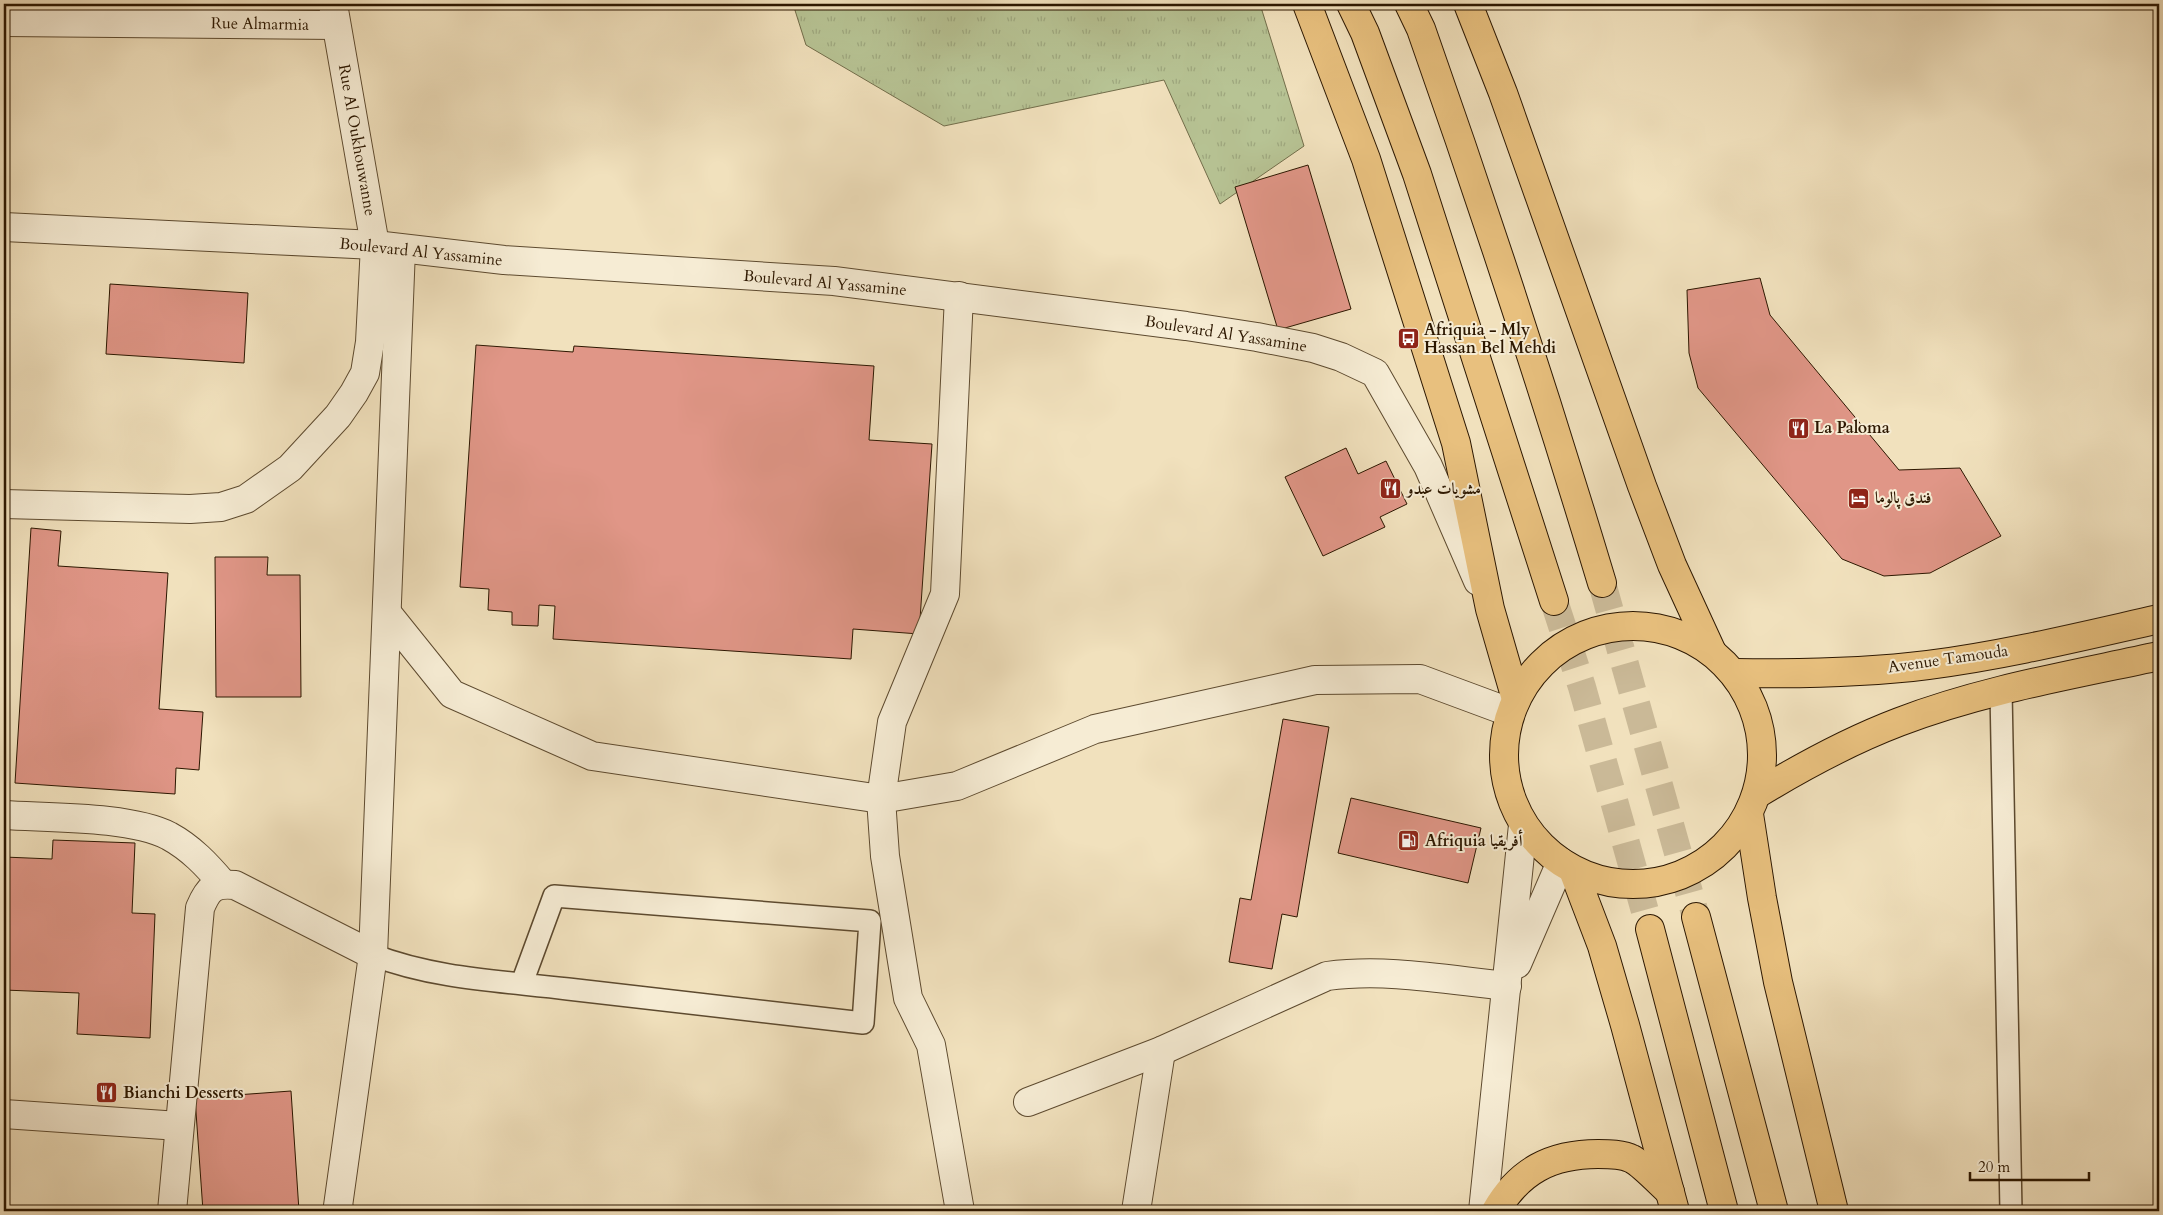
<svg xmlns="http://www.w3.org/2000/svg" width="2163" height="1215" viewBox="0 0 2163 1215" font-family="Cardo,Amiri,serif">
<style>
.grass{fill:url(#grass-tufts);stroke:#726d4a}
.building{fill:#e09687;stroke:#2c1700}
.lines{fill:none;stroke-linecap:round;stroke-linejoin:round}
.highway-tunnel{stroke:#cab997;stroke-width:28;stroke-dasharray:28 14;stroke-linecap:butt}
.lane-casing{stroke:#5d4a2f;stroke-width:24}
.street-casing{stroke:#5d4a2f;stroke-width:30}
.highway-casing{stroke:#2c1700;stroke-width:30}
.lane{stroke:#f6ecd4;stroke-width:21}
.street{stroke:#f6ecd4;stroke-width:28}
.highway{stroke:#e8c07e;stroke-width:28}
.labels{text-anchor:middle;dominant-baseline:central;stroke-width:4;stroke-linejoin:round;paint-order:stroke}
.street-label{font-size:16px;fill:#2c1700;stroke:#f6ecd4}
.poi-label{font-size:16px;font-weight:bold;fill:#2c1700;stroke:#f6ecd4;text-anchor:start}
</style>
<defs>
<pattern id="grass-tufts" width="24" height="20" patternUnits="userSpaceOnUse" patternTransform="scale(1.25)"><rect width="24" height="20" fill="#b7c394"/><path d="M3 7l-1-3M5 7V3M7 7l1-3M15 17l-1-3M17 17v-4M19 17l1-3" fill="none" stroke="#9ea77e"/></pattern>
</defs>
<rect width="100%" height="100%" fill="#f1e1bd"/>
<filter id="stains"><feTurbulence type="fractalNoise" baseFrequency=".004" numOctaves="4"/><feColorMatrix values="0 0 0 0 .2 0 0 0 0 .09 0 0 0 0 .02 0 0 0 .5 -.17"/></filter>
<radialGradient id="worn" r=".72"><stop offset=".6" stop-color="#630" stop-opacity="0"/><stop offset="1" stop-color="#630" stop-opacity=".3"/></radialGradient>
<!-- grass -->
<polygon class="grass" points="793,4 1260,4 1304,146 1220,204 1164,80 944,126 806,45"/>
<!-- building -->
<g class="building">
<polygon points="1308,165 1351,309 1278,330 1235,187"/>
<polygon points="1760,278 1770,315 1899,470 1960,468 2001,536 1930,573 1884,576 1842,559 1698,388 1689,353 1687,290"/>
<polygon points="110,284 248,293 244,363 106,354"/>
<polygon points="476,345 573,352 574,346 874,366 869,440 932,444 919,634 853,629 851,659 553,639 555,606 539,605 538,626 512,625 512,612 488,610 489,589 460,587"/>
<polygon points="1346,448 1358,474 1386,461 1407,504 1380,517 1385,527 1323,556 1285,477"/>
<polygon points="31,528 61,531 58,566 168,573 159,709 203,712 199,770 176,768 175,794 15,783"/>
<polygon points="215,557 268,557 267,575 300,575 301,697 216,697"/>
<polygon points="1283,719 1329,727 1297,917 1282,914 1272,969 1229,962 1240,898 1251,900"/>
<polygon points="1351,798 1481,828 1468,883 1338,853"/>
<polygon points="53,840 135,843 132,913 155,914 150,1038 77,1034 79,993 4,990 4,845 4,857 52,859"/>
<polygon points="291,1091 299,1211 203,1211 195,1098"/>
</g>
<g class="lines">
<!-- highway-tunnel -->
<g class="highway-tunnel">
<polyline points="1602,583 1696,917"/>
<polyline points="1554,601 1582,687 1650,929"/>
</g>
<defs>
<g id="lane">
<polyline points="146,4 149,23"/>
<polyline points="2001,691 2011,1211"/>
<path d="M373 955C435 979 503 981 568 989 666 1000 764 1011 863 1023L870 921 554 896 522 983"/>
</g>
<g id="street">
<polyline points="4,22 336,25"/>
<polyline points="4,227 375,245 504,260 834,281 1186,326 1257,337 1313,348 1341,357 1375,373 1428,466 1478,581"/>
<polyline points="959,296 945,594 892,722 881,799 885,856 908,998 931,1045 960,1211"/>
<polyline points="4,504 190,509 221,507 246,499 290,468 338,416 354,393 365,373 370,342 375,245 333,4"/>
<polyline points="387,613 452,694 592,756 881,799 957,786 1095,729 1315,680 1420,679 1509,712"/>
<path d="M4 815C49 818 130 816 169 836 191 848 207 865 223 884"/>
<polyline points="1517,964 1561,862"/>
<path d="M1028 1102 1161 1051 1327 976C1387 968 1448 980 1507 986"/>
<polyline points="4,1114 179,1126"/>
<path d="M172 1211 200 908C208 889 213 883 235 885L373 955"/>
<polyline points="340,1211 338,1206 373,955 401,249"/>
<polyline points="1136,1211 1161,1051"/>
<polyline points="1483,1211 1523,825"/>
</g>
<g id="highway">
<polyline points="1307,4 1366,159 1456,443 1490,609 1516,699"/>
<polyline points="1351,4 1365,33 1417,174 1554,601"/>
<path d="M1409 4 1421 29C1486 213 1546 397 1602 583"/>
<polyline points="1468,4 1503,93 1642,486 1672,565 1712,652"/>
<circle cx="1633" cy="755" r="129"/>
<path d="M1735 673C1799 674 1864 673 1928 665 2006 655 2083 636 2159 619"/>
<path d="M1757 794C1803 766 1849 741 1899 722 1982 690 2072 675 2159 656"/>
<polyline points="1749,814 1762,898 1778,982 1834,1211"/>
<polyline points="1573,870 1602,946 1625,1025 1675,1211"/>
<polyline points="1696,917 1774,1211"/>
<polyline points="1650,929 1724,1211"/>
<path d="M1496 1211C1519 1171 1551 1154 1598 1154 1608 1154 1623 1154 1632 1159 1641 1163 1661 1184 1670 1192"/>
</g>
</defs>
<!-- lane casing -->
<use href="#lane" class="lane-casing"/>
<!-- street casing -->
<use href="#street" class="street-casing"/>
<!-- highway casing -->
<use href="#highway" class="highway-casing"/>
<!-- lane -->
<use href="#lane" class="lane"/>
<!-- street -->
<use href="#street" class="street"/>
<!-- highway -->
<use href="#highway" class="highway"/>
</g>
<!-- icons -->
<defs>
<symbol id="bus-square" viewBox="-11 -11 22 22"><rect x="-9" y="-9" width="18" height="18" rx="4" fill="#8f2418" stroke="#f6ecd4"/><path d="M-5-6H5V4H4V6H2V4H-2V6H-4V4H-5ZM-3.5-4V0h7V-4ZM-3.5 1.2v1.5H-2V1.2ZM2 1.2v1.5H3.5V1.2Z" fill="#fff"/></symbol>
<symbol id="restaurant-square" viewBox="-11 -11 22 22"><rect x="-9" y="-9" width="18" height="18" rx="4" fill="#8f2418" stroke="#f6ecd4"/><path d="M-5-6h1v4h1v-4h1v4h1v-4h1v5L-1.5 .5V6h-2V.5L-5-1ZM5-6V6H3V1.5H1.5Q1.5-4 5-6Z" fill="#fff"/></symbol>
<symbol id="hotel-square" viewBox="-11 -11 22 22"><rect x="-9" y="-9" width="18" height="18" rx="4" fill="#8f2418" stroke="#f6ecd4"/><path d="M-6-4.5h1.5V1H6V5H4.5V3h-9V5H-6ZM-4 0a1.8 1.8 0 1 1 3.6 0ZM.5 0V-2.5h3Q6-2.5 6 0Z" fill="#fff"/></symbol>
<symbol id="fuel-square" viewBox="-11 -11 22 22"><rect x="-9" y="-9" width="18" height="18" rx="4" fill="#8f2418" stroke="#f6ecd4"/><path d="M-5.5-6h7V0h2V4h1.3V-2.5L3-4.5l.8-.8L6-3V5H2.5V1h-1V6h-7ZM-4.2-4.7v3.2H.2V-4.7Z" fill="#fff"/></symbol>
</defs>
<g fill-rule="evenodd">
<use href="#bus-square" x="1396" y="326" width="25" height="25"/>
<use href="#restaurant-square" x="1786" y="416" width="25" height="25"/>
<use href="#restaurant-square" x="1378" y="476" width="25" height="25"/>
<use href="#hotel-square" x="1846" y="486" width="25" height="25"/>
<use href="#fuel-square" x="1396" y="828" width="25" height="25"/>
<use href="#restaurant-square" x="94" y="1080" width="25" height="25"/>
</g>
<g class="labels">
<!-- street labels -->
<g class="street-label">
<text transform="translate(260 24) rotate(1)">Rue Almarmia</text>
<text transform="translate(357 140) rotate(80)">Rue Al Oukhouwanne</text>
<text transform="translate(421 252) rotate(6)">Boulevard Al Yassamine</text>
<text transform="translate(825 283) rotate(5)">Boulevard Al Yassamine</text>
<text transform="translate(1226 334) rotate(9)">Boulevard Al Yassamine</text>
<text transform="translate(1948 659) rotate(-8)">Avenue Tamouda</text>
</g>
<!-- poi labels -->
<g class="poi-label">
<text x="1424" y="330">Afriquia - Mly<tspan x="1424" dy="18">Hassan Bel Mehdi</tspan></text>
<text x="1814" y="428">La Paloma</text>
<text x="1407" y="489">مشويات عبدو</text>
<text x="1875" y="498">فندق پالوما</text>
<text x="1425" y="841">Afriquia أفريقيا</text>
<text x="123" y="1093">Bianchi Desserts</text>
</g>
</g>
<!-- margin -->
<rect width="2163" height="1215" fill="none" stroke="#f1e1bd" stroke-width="20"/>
<rect x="5" y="5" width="2153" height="1205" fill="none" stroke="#2c1700" stroke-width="2.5"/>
<rect x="10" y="10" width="2143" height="1195" fill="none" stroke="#2c1700"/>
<!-- scale -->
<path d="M1970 1172v8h119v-8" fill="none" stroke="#2c1700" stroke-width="2.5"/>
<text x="1978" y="1172" font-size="15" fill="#2c1700" stroke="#f6ecd4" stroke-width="4" paint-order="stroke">20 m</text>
<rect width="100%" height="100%" filter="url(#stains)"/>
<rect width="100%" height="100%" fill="url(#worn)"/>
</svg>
